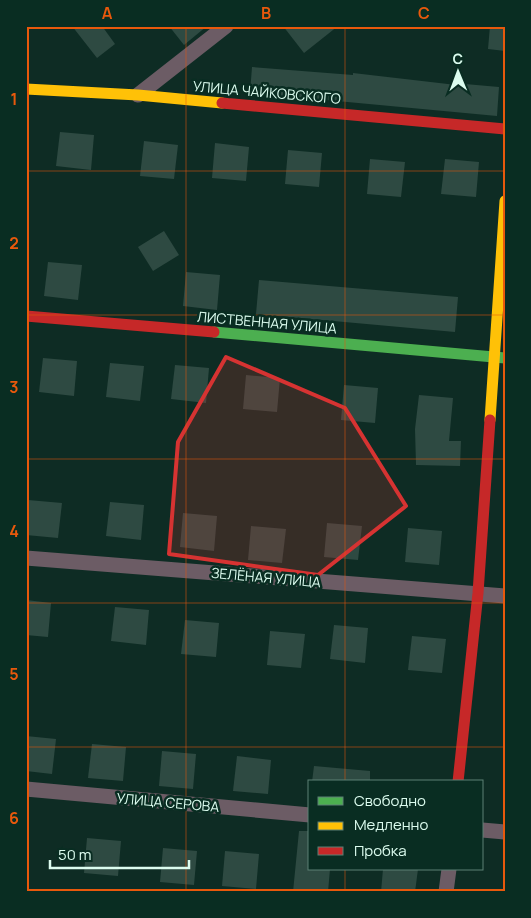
<svg xmlns="http://www.w3.org/2000/svg" width="531" height="918" viewBox="0 0 531 918" font-family="Manrope,sans-serif">
<style>
.building{fill:#2e4a42}
.lines{fill:none;stroke-linecap:round;stroke-linejoin:round}
.street{stroke:#6c5c65;stroke-width:15}
.fast{stroke:#4caf50;stroke-width:11}
.slow{stroke:#ffc107;stroke-width:11}
.jam{stroke:#c62828;stroke-width:11}
.marked{fill:#d63332;fill-opacity:0.2;stroke:#d63332;stroke-width:4;stroke-linejoin:round}
.grid{fill:none;stroke:#e8590c;stroke-width:1;stroke-opacity:0.55}
.labels{text-anchor:middle;dominant-baseline:central;stroke-width:5;stroke-linejoin:round;paint-order:stroke}
.street-label{font-size:14px;fill:#dcfcef;stroke:#092d22}
.neatline{fill:none;stroke:#e8590c;stroke-width:2}
.grid-label{font-size:16px;text-anchor:middle;font-weight:bold;fill:#e8590c}
</style>
<rect width="100%" height="100%" fill="#0e2c24"/>
<!-- building -->
<g class="building">
<polygon points="72,26 102,26 115,44 97,58"/>
<polygon points="169,26 207,26 184,45"/>
<polygon points="283,26 338,26 304,53"/>
<polygon points="490,26 505,26 505,51 488,49"/>
<polygon points="252,67 353,75 353,73 465,86 465,84 499,87 497,116 250,93"/>
<polygon points="60,132 94,135 91,170 56,166"/>
<polygon points="144,141 178,145 174,179 140,176"/>
<polygon points="215,143 249,147 246,181 212,178"/>
<polygon points="288,150 322,153 319,187 285,184"/>
<polygon points="370,159 405,162 401,197 367,194"/>
<polygon points="445,159 479,162 476,197 441,194"/>
<polygon points="164,231 179,255 153,271 138,247"/>
<polygon points="48,262 82,265 78,300 44,296"/>
<polygon points="186,272 220,275 217,310 183,306"/>
<polygon points="259,280 458,297 455,332 256,314"/>
<polygon points="43,358 77,361 74,396 39,392"/>
<polygon points="110,363 144,366 140,401 106,397"/>
<polygon points="175,365 209,368 206,403 171,399"/>
<polygon points="246,375 280,378 277,412 243,409"/>
<polygon points="344,385 378,388 375,423 341,420"/>
<polygon points="419,395 453,398 449,441 461,441 460,466 416,465 415,429"/>
<polygon points="28,500 62,503 58,538 26,535"/>
<polygon points="110,502 144,505 141,540 106,536"/>
<polygon points="183,513 217,516 214,551 180,547"/>
<polygon points="327,523 362,526 358,560 324,557"/>
<polygon points="251,526 286,529 282,563 248,560"/>
<polygon points="408,528 442,531 439,565 405,562"/>
<polygon points="26,600 51,603 48,637 26,635"/>
<polygon points="115,607 149,610 146,645 111,641"/>
<polygon points="185,620 219,623 216,657 181,654"/>
<polygon points="334,625 368,628 365,663 330,659"/>
<polygon points="270,631 305,634 301,668 267,665"/>
<polygon points="412,636 446,639 442,673 408,670"/>
<polygon points="26,736 56,739 52,774 26,771"/>
<polygon points="92,744 126,747 123,781 88,778"/>
<polygon points="162,751 196,754 193,789 159,786"/>
<polygon points="237,756 271,760 268,794 233,791"/>
<polygon points="314,766 370,771 370,782 312,782"/>
<polygon points="299,831 310,831 310,869 330,869 328,892 293,892"/>
<polygon points="87,838 121,841 118,876 84,873"/>
<polygon points="163,848 197,851 194,885 160,882"/>
<polygon points="225,851 259,854 256,889 222,886"/>
<polygon points="383,869 418,869 415,892 381,892"/>
</g>
<g class="lines">
<!-- street -->
<g class="street">
<polyline points="138,95 226,26"/>
<polyline points="26,558 505,596"/>
<polyline points="26,789 310,815"/>
<polyline points="482,830 505,832"/>
<polyline points="446,892 449,869"/>
</g>
<!-- fast -->
<polyline class="fast" points="214,332 505,358"/>
<!-- slow -->
<g class="slow">
<polyline points="26,89 138,95 222,103"/>
<polyline points="490,420 505,201"/>
</g>
<!-- jam -->
<g class="jam">
<polyline points="222,103 505,129"/>
<polyline points="26,316 214,332"/>
<polyline points="458,782 478,593 490,420"/>
</g>
</g>
<!-- marked area -->
<path class="marked" d="M226 357 345 408 406 506 318 575 169 554 178 442Z"/>
<!-- grid -->
<path class="grid" d="M186 26V892M345 26V782M26 171H505M26 315H505M26 459H505M26 603H505M26 747H505M345 869V892"/>
<g class="labels">
<!-- street labels -->
<g class="street-label">
<text transform="translate(267 92) rotate(5)">УЛИЦА ЧАЙКОВСКОГО</text>
<text transform="translate(267 322) rotate(5)">ЛИСТВЕННАЯ УЛИЦА</text>
<text transform="translate(266 577) rotate(5)">ЗЕЛЁНАЯ УЛИЦА</text>
<text transform="translate(168 802) rotate(5)">УЛИЦА СЕРОВА</text>
</g>
</g>
<!-- border -->
<rect width="531" height="918" fill="none" stroke="#092d22" stroke-width="55"/>
<!-- legend -->
<rect x="308" y="780" width="175" height="90" fill="#092d22" stroke="#5d8074"/>
<rect x="318" y="797" width="25" height="8" fill="#4caf50" stroke="#5d8074"/>
<text x="354" y="806" font-size="15" fill="#dcfcef">Свободно</text>
<rect x="318" y="822" width="25" height="8" fill="#ffc107" stroke="#5d8074"/>
<text x="354" y="830" font-size="15" fill="#dcfcef">Медленно</text>
<rect x="318" y="847" width="25" height="8" fill="#c62828" stroke="#5d8074"/>
<text x="354" y="856" font-size="15" fill="#dcfcef">Пробка</text>
<!-- north arrow -->
<g transform="translate(458 72) rotate(359)" stroke="#092d22" stroke-width="4" paint-order="stroke">
<path d="M0-4L9 19L0 12L-9 19Z" fill="#dcfcef"/>
<text y="-8" font-size="14" font-weight="bold" text-anchor="middle" fill="#dcfcef">С</text>
</g>
<!-- scale -->
<path d="M50 860v8h139v-8" fill="none" stroke="#dcfcef" stroke-width="2.5"/>
<text x="58" y="860" font-size="15" fill="#dcfcef" stroke="#092d22" stroke-width="4" paint-order="stroke">50 m</text>
<rect x="28" y="28" width="476" height="862" class="neatline"/>
<g class="grid-label">
<text x="107" y="19">A</text>
<text x="266" y="19">B</text>
<text x="424" y="19">C</text>
<text x="14" y="105">1</text>
<text x="14" y="249">2</text>
<text x="14" y="393">3</text>
<text x="14" y="537">4</text>
<text x="14" y="680">5</text>
<text x="14" y="824">6</text>
</g>
</svg>
